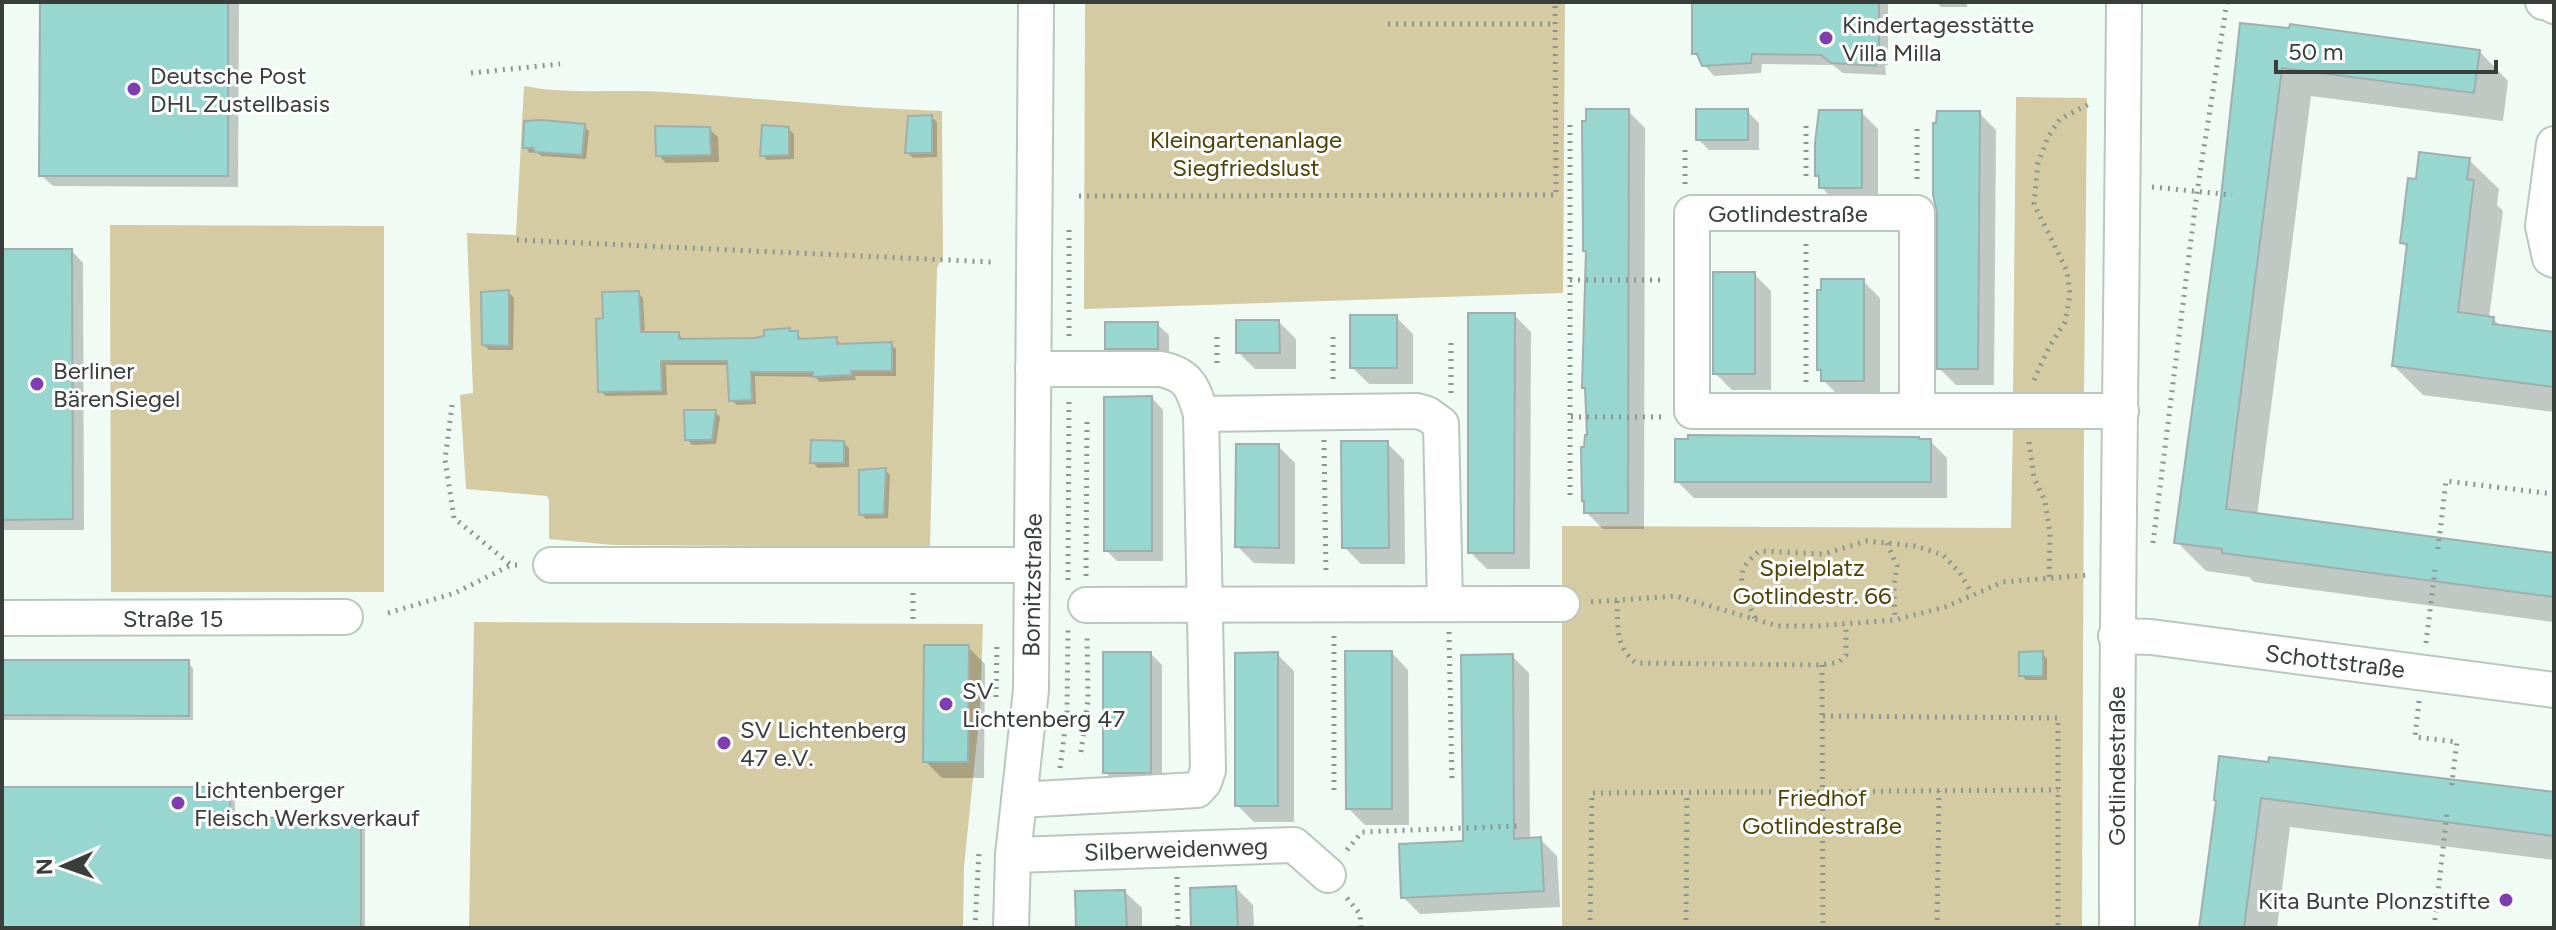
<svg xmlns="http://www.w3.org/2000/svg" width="2556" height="930" viewBox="0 0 2556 930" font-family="Figtree,sans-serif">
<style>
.green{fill:#d4cba3}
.shadow{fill:#0003}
.building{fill:#97d7cf;stroke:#a0afad;stroke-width:2}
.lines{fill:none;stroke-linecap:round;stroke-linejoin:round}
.minor-casing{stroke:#bac7be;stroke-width:38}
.path{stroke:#8c958f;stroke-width:5;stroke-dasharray:2 6;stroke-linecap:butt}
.minor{stroke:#fff;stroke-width:34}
.poi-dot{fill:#803db1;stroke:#fff;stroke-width:3}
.labels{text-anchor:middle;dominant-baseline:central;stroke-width:6;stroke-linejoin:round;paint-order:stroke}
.poi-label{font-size:24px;fill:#393e3b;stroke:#fff;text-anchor:start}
.park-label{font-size:24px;fill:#4f4204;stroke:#fff}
.street-label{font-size:24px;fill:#393e3b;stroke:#fff}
</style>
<rect width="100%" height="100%" fill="#effbf3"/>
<!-- green -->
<g class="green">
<polygon points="1085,2 1565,2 1563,293 1084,309"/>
<path d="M524 86C570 95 618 89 665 92 757 98 849 108 942 111L943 256 937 268 930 547 613 545 549 539V500L547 496 466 489 460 395 473 393 467 233 516 235Z"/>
<polygon points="2016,97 2087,98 2084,397 2013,396"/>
<polygon points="110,225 384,226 384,592 111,592"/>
<polygon points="2013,428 2084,428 2082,928 1562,928 1562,526 2011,528"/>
<polygon points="474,622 983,624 980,710 964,867 963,928 469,928"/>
</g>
<!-- shadow -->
<g class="shadow">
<polygon points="42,2 239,2 238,187 53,186 41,175"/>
<polygon points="1695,2 1888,2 1888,65 1885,65 1886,75 1843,73 1833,65 1762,64 1761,73 1714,76 1694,53"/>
<polygon points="1936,2 1967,2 1967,7 1941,7"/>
<polygon points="2242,25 2479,51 2508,81 2503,121 2311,96 2257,516 2554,554 2554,622 2254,582 2249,577 2206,571 2177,542 2222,207"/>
<polygon points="1628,111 1645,128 1644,529 1603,529 1586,512 1589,437 1587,391 1584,387 1588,253 1585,250"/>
<polygon points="1747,111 1759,123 1759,150 1709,150 1698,139"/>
<polygon points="1861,112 1878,129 1878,204 1838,204 1821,187 1821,178 1817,175"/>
<polygon points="1979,113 1996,130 1994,385 1956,385 1939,368 1938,125"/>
<polygon points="932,117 937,122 937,157 913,158 907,152"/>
<polygon points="584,126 589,131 586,159 541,156 537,152 530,153 525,147"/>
<polygon points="709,129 718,137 719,162 666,163 658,155"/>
<polygon points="788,129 794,134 794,159 767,160 762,155"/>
<polygon points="2469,160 2499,189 2497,205 2503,211 2489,318 2493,319 2502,327 2554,334 2554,412 2423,395 2394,366 2408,249 2402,242 2418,181"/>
<polygon points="2,251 72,251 83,263 84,530 2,530"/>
<polygon points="1754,274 1771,291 1771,390 1732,390 1715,373"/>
<polygon points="1863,281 1880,298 1880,397 1840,397 1823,380 1823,372 1819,369"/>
<polygon points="508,292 514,298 513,350 489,350 484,345"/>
<polygon points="638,293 643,298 645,334 678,334 683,339 755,340 797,333 802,340 836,339 841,344 891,344 896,349 896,376 855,376 856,380 820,382 815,377 755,376 756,404 737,405 731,400 729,365 666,365 667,395 606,396 600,391 605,320"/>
<polygon points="1514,315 1531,332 1530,569 1487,569 1470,552"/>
<polygon points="1396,317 1413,334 1413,384 1369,384 1352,367"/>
<polygon points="1279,322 1296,339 1296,369 1255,369 1238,352"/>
<polygon points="1157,324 1169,335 1169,360 1118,360 1107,348"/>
<polygon points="1152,398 1163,410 1163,561 1117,561 1106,550"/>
<polygon points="715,412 720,417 716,444 692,445 687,439"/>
<polygon points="1920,441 1930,441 1947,458 1947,498 1694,498 1677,481"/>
<polygon points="844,443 849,448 849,467 818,468 812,462"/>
<polygon points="1387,443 1404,460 1405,564 1361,564 1344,547"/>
<polygon points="1278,446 1295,463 1295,564 1254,563 1237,546"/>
<polygon points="885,470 890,475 888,518 866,519 861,514"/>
<polygon points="968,647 985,664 984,778 942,778 925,761"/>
<polygon points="1392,653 1408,670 1409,825 1365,825 1348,808"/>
<polygon points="2042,653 2047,659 2047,680 2026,680 2021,675"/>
<polygon points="1151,654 1162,665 1162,783 1116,783 1105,772"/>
<polygon points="1277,654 1294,671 1294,822 1254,822 1237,805"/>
<polygon points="1512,656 1529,673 1530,840 1540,839 1557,856 1560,907 1420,914 1403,897 1465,843"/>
<polygon points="2,662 188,662 193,668 193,720 2,720"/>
<polygon points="2221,758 2554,795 2554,860 2290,827 2277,928 2201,928 2218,802"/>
<polygon points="2,789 229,789 235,794 235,820 360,819 365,825 365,928 2,928"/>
<polygon points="1236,888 1253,905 1254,928 1193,928"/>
<polygon points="1125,892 1142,908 1142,928 1078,928"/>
</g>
<!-- building -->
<g class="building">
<polygon points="40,2 228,2 228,176 39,176"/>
<polygon points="1692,2 1879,2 1879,55 1876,55 1876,66 1831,63 1821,55 1752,54 1751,63 1702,66 1697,54 1692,54"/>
<polygon points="2240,23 2289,28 2290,24 2480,50 2474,93 2282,68 2226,509 2554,553 2554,597 2222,553 2222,549 2174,543 2220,206"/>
<polygon points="1586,109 1629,109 1628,513 1584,513 1584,501 1582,501 1581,447 1584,447 1585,435 1587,435 1585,388 1582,388 1586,251 1583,251 1583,237 1582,121 1586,121"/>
<rect x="1696" y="109" width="52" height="31"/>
<polygon points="1819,110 1862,110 1862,188 1819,188 1819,176 1815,176 1815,143"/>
<polygon points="1937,111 1980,111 1978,369 1937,369 1937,213 1933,195 1933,123 1936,123"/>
<polygon points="932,115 932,153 905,153 908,116"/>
<polygon points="541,120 585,124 582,155 534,152 534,148 523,148 524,121"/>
<polygon points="762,125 789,127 789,155 760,156"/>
<polygon points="655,126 710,127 711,155 656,156"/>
<polygon points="2419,152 2470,158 2467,179 2474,180 2458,312 2494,317 2493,324 2554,332 2554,387 2392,366 2407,244 2400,243 2408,178 2416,179"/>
<polygon points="2,249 72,249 73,519 2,520"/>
<rect x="1713" y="272" width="42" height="102"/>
<polygon points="1821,279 1864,279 1864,381 1821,381 1821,370 1817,370 1817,290 1821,290"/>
<polygon points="509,290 509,346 482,345 481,292"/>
<polygon points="639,291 641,332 679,332 679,339 755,338 764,336 764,330 790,328 790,331 798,331 798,339 837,337 837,344 892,342 892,371 851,371 852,375 813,377 813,372 751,372 752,400 729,401 727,361 661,361 662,391 598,392 596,319 603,318 602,292"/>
<polygon points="1468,313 1515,313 1514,553 1468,553"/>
<rect x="1350" y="315" width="47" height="53"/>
<polygon points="1236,320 1279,320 1280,353 1236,353"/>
<rect x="1105" y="322" width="53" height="27"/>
<polygon points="1152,396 1152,551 1104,551 1104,397"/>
<polygon points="684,410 716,410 712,440 685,440"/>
<polygon points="1688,435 1919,437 1919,439 1931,439 1931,482 1675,482 1675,439 1688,439"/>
<polygon points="811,440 844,441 844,463 810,463"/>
<polygon points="1341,441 1388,441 1389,548 1342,548"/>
<polygon points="1236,444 1279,444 1279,548 1235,547"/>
<polygon points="886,468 884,514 859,515 859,470"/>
<polygon points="924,645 969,645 968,762 923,762"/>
<polygon points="1345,651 1392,651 1392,809 1346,809"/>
<polygon points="2043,651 2043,676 2019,676 2019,652"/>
<rect x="1103" y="652" width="48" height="121"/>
<polygon points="1278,652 1278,806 1235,806 1235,653"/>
<polygon points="1513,654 1514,839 1541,837 1544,891 1401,898 1399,844 1463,841 1461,655"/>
<polygon points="2,660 189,660 189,716 2,715"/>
<polygon points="2219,756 2268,762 2269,757 2554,792 2554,836 2261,798 2244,928 2199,928 2216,801 2214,800"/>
<polygon points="2,787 230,787 230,818 361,817 361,928 2,928"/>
<polygon points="1236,886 1238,928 1191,928 1190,888"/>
<polygon points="1125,890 1127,928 1076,928 1075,891"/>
</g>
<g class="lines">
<defs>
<g id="minor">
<polyline points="2543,2 2552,3 2554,6"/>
<polyline points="2554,144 2543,226 2550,258 2554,260"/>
<polyline points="1917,411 1917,213 1692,213 1692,411 2121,411"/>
<polyline points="1201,414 1417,411 1427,414 1441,424 1445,603"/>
<polyline points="551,565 1032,565"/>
<polyline points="1086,605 1562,604"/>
<polyline points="2,618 345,617"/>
<polyline points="2116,636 2151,637 2554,690"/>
<path d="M1019 800 1197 790 1204 782 1208 770 1201 414C1193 388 1189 374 1160 369H1033"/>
<polyline points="1013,855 1294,845 1328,875"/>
<polyline points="1011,928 1013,855 1031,690 1036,2"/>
<path d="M2117 928C2116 619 2122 311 2124 2"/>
</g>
</defs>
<!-- minor casing -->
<use href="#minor" class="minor-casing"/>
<!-- path -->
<g class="path">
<polyline points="1388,24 1556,24"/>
<polyline points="471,73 560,64"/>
<polyline points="1806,126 1806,182"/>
<polyline points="1917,129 1917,184"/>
<polyline points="1685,150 1685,186"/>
<polyline points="2152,187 2232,195"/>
<polyline points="1079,196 1556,195 1555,2"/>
<polyline points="1069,230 1069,340"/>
<polyline points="517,240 991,262"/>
<polyline points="1806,244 1806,382"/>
<polyline points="1570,280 1664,280"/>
<polyline points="1217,337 1217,368"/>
<polyline points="1333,337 1333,383"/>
<polyline points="2034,380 2049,347 2065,322 2070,295 2067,271 2034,204 2038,163 2048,137 2060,119 2091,103"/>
<polyline points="1451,393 1451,339"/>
<polyline points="452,405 445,460 454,518 511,565 521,565"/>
<polyline points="1571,417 1665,417"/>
<polyline points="1324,440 1326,574"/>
<polyline points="2029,442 2034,478 2045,501 2050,533 2049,578"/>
<polyline points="1570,495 1570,124"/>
<polyline points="1887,543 1897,566 1894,585 1895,620"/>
<polyline points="2153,543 2197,192 2227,2"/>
<polyline points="2438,549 2446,481 2554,494"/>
<polyline points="1086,576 1087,419"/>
<polyline points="1068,580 1069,398"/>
<polyline points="913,593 913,624"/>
<path d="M1617 601C1618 627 1615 646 1636 663L1822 665 1839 662 1846 655V625"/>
<polyline points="1591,602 1676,596 1778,626 1816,626 1895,620 1945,607 2003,582 2089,575"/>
<polyline points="388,613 455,593 511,565"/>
<path d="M1755 618C1742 590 1731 571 1760 551L1824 554 1866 541 1916 546 1943 555 1960 573 1972 594"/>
<polyline points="1449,632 1452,783"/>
<polyline points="2426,643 2435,570"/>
<polyline points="1822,665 1823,928"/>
<polyline points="996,697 997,643"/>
<polyline points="2419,701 2415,737 2457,742 2451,790"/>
<polyline points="1823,716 2058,718 2058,928"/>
<polyline points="1081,752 1088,700 1087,634"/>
<polyline points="1060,768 1067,714 1068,630"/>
<polyline points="1334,790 1334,632"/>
<polyline points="1347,850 1362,832 1517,826"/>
<polyline points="1177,877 1178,928"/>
<polyline points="1347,898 1360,914 1361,928"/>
<polyline points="975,928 979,850"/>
<polyline points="1590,928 1592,793 2058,790"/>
<polyline points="1686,928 1687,793"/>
<polyline points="1937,928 1939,791"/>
<polyline points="2434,928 2447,813"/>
</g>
<!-- minor -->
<use href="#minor" class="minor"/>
</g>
<!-- markers -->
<g class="poi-dot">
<circle cx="1826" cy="38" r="8"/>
<circle cx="134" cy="89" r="8"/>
<circle cx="37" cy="384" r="8"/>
<circle cx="946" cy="704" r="8"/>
<circle cx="724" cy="743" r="8"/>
<circle cx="178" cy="803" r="8"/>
<circle cx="2506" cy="900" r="8"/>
</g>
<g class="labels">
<!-- poi labels -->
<g class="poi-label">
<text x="1842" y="24">Kindertagesstätte<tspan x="1842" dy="28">Villa Milla</tspan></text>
<text x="150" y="75">Deutsche Post<tspan x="150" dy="28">DHL Zustellbasis</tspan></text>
<text x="53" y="370">Berliner<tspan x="53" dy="28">BärenSiegel</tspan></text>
<text x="962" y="690">SV<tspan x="962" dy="28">Lichtenberg 47</tspan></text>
<text x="740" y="729">SV Lichtenberg<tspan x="740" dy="28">47 e.V.</tspan></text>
<text x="194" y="789">Lichtenberger<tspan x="194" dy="28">Fleisch Werksverkauf</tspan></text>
<text x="2490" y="900" text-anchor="end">Kita Bunte Plonzstifte</text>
</g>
<!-- park labels -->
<g class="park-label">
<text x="1246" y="139">Kleingartenanlage<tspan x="1246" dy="28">Siegfriedslust</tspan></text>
<text x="1812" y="567">Spielplatz<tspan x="1812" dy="28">Gotlindestr. 66</tspan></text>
<text x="1822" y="797">Friedhof<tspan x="1822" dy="28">Gotlindestraße</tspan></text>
</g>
<!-- street labels -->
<g class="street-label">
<text x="1788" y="213">Gotlindestraße</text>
<text transform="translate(1032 585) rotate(-89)">Bornitzstraße</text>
<text x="173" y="618">Straße 15</text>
<text transform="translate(2335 661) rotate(7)">Schottstraße</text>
<text transform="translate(2116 766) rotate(-90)">Gotlindestraße</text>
<text transform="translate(1176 849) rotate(-2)">Silberweidenweg</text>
</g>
</g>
<!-- border -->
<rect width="2556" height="930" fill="none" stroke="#393e3b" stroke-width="8"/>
<!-- north arrow -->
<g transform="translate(64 866) rotate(268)" stroke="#ffffff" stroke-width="6" paint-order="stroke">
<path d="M0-6L14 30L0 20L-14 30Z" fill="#393e3b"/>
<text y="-12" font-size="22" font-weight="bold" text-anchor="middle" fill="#393e3b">N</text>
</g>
<!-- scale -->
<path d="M2276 60v12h220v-12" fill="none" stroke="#393e3b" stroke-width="4"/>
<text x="2288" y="60" font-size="24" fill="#393e3b" stroke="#ffffff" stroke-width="6" paint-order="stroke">50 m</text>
</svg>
